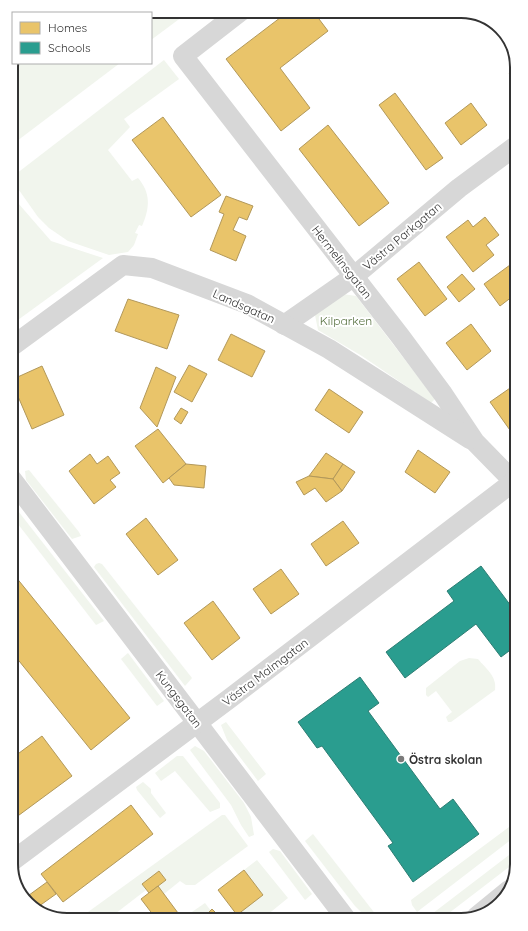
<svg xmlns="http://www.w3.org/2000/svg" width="528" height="931" viewBox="0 0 528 931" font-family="Quicksand,sans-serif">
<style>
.green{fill:#f1f5ed}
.homes{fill:#e9c46a;stroke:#b2985a}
.schools{fill:#2a9d8f;stroke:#2d7d73}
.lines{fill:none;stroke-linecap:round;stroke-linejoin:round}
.minor{stroke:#d7d7d7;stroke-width:20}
.poi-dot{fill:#7a7a7a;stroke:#fff;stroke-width:1.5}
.labels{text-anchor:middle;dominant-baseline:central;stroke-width:4;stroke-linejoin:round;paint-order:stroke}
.street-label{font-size:12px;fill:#333;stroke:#fff}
.park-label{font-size:12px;fill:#56703f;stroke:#fff}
.poi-label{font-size:12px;font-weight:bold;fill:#333;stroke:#fff;text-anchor:start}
.rim{fill:none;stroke:#333;stroke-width:2}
</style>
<rect width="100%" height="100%" fill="#fff"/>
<!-- green -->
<g class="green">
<polygon points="67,11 190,11 151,40 151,13 62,13"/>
<polygon points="13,60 13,63 120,63 13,144 11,143 11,64"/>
<path d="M164 60 179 79 124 119 130 127 108 150 132 181 138 178C151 193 150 208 142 226L139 225 135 233 138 234 134 245 128 252 109 255 68 241 49 228 38 217 14 183 16 174Z"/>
<polygon points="11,195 51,241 103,258 11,325"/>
<polygon points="343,294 356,296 435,399 431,403 362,356 318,330 315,315"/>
<polygon points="29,470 79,532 81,536 72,539 26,480 25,471"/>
<polygon points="11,502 104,621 96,625 11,515"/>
<polygon points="99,563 102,564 192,678 185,686 94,567 96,564"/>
<polygon points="128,653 164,701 157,706 121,659"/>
<path d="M469 658 478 659C486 669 497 676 495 690L451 722H448L446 717 452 712 436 691 428 697 426 695V688L460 661Z"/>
<polygon points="226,722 266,774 258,781 227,740 221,725"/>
<polygon points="195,746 204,751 244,803 251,817 254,835 249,837 241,825 231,805 190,750"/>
<polygon points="177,756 183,756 220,803 220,808 210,812 175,771 161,781 155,773"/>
<polygon points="143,782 151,789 151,793 166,813 160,818 137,790 136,787"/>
<polygon points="222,815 225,815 248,846 195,885 186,885 180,881 164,894 158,886 166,879 159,871 142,884 146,890 107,920 77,920"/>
<polygon points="517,821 517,835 417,912 412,905 411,900"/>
<polygon points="313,834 380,920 369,920 355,906 305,841"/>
<polygon points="273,849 280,851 312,894 305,900 269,852"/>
<polygon points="517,849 517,861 440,920 424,920"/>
<polygon points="257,860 288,898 261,920 231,920 263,895 244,870"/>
<polygon points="205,903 211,911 206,915 211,920 177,920 174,916 178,913 189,914"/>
</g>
<!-- homes -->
<g class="homes">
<polygon points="289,11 313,11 328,31 280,68 310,108 281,131 226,59"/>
<polygon points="517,67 517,83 509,73"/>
<polygon points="395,93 443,158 426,170 379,105"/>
<polygon points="471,103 487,125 461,145 445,123"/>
<polygon points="163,117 221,195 191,217 132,140"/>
<polygon points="328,125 389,203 359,226 299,149"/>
<polygon points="517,189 517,201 511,193"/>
<polygon points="226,196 253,206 247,220 239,217 233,230 246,236 236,261 210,250 224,214 219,212"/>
<polygon points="485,217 499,235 486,245 494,255 473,272 446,237 468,220 473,227"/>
<polygon points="419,262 447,299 425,316 397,279"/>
<polygon points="510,265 517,274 517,293 500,306 484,284"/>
<polygon points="462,274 475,289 459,302 447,287"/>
<polygon points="128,299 179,315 167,349 115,331"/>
<polygon points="471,324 491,351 467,370 446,343"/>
<polygon points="231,334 265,351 252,377 218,360"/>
<polygon points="189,365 207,374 192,402 174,392"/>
<polygon points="42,366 64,415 32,429 11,380"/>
<polygon points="156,367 176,377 157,427 140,408"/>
<polygon points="513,386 517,391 517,429 512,433 490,402"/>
<polygon points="329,389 363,412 349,433 315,410"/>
<polygon points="181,408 188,412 181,424 174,419"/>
<polygon points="158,429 186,464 163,483 135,446"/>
<polygon points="418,450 450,472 435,493 405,472"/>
<polygon points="326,453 343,464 333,479 309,476"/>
<polygon points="90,454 97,464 108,456 120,473 110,480 116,487 94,504 69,471"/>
<polygon points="186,464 206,466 204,488 174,485 169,478"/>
<polygon points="343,464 355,472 342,491 333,479"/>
<polygon points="309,476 333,479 342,491 326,502 315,488 304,495 296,482"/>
<polygon points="146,518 178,560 158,575 126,534"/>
<polygon points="343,521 359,543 326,566 311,544"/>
<polygon points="281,569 299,594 271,614 253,589"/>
<polygon points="11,571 130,718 91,750 11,651"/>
<polygon points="213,601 240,638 212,660 184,623"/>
<polygon points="42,736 72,776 11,821 11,759"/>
<polygon points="131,805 153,834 63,902 41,874"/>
<polygon points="244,870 263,895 237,915 218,890"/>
<polygon points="159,871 166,880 149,893 142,884"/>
<polygon points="47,882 56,894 35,909 25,898"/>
<polygon points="158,886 178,913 169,920 157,920 141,899"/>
<polygon points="212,909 223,920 211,920 206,915"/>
<polygon points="63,914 67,920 57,918"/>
</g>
<!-- schools -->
<g class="schools">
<polygon points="481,566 517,614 517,645 501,657 476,624 405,678 386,652 454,601 447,591"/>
<polygon points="360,677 379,703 368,711 440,809 453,799 479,834 413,882 388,846 393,843 322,746 317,748 298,722"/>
</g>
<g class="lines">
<!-- minor -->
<g class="minor">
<polyline points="241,11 183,56 400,336 443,394 475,442 517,485"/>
<polyline points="284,325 353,277 459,188 517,145"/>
<polyline points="11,347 123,265 152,268 247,304 329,349 470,439"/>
<polyline points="11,478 347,920"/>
<polyline points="11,862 229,699 517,479"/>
<polyline points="476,917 509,890"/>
</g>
</g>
<!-- markers -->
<circle class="poi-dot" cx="401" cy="759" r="4"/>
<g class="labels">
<!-- street labels -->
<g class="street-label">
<text transform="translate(402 236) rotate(-40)">Västra Parkgatan</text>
<text transform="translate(342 262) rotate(52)">Hermelinsgatan</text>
<text transform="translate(244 306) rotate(24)">Landsgatan</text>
<text transform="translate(265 672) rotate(-37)">Västra Malmgatan</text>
<text transform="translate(179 699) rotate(53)">Kungsgatan</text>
</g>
<!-- park labels -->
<g class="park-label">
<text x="346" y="320">Kilparken</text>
</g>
<!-- poi labels -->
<g class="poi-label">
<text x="409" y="759">Östra skolan</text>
</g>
</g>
<!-- crop -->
<path d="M0 0H528V931H0ZM67 18H461A49 49 0 0 1 510 67V864A49 49 0 0 1 461 913H67A49 49 0 0 1 18 864V67A49 49 0 0 1 67 18Z" fill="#fff" fill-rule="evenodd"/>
<path class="rim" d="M67 18H461A49 49 0 0 1 510 67V864A49 49 0 0 1 461 913H67A49 49 0 0 1 18 864V67A49 49 0 0 1 67 18Z"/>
<!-- legend -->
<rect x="12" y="12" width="140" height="52" fill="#ffffff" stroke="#adadad"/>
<rect x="20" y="22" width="20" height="12" fill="#e9c46a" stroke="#adadad"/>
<text x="48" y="32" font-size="12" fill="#333333">Homes</text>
<rect x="20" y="42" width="20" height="12" fill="#2a9d8f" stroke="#adadad"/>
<text x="48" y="52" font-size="12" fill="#333333">Schools</text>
</svg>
